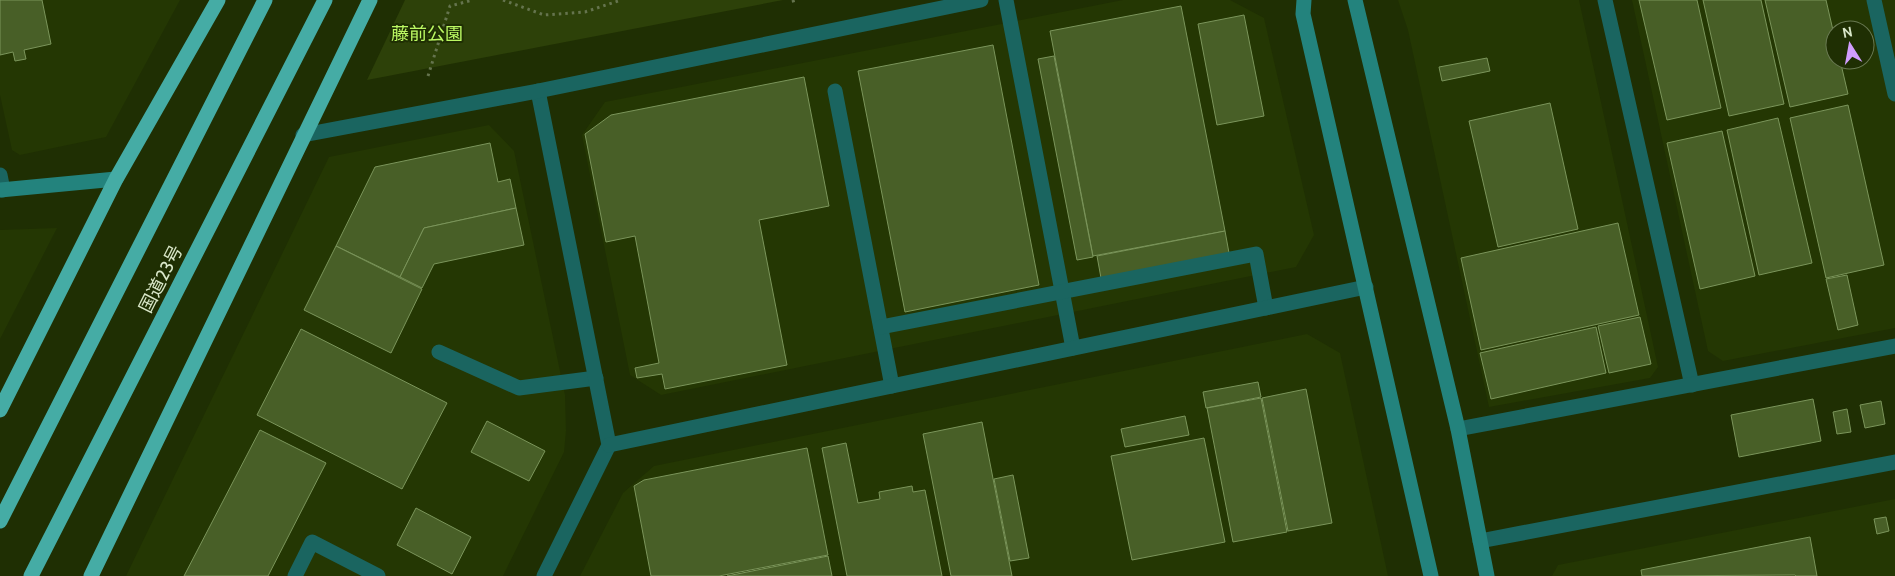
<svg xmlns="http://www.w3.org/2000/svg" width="1895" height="576" viewBox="0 0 1895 576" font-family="Cabin,'Noto Sans JP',sans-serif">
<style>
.built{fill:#243703;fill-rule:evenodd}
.green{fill:#2d4109}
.building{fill:#485f27;stroke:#7b955b}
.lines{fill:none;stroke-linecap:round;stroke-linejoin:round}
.path{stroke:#65744e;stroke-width:3;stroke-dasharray:2.5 4;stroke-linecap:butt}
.lane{stroke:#1a6560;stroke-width:15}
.street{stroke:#1a6560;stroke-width:15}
.secondary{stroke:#23837d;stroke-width:15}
.highway{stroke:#45aca5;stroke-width:15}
.labels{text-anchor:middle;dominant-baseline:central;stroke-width:4;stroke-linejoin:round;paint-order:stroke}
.park-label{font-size:18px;fill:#bcf963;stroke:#1f2f03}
.street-label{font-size:18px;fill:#d9e7c9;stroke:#1f2f03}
</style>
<rect width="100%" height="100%" fill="#1f2f03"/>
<!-- built -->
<g class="built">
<polygon points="0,0 180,0 106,137 20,155 12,150 0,95"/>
<polygon points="1123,0 1230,0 1264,18 1314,235 1296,267 661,395 630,375 582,135 605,102"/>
<polygon points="1398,0 1579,0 1658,367 1650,378 1489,407 1408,30"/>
<path d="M1632 0H1895V328L1723 361 1708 351ZM1835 30H1865V60H1835Z"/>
<polygon points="489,125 514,151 565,395 566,431 564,452 503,576 126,576 329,157"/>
<polygon points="57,228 0,339 0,230"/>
<polygon points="1307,334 1340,353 1388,576 580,576 623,493 654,466"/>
<polygon points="1895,499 1895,576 1552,576 1558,565"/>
</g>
<!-- green -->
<polygon class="green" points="405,0 783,0 367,80"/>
<!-- building -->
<g class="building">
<polygon points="0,0 42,0 51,44 24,50 26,59 15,61 13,52 0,55"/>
<polygon points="1639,0 1697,0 1721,108 1667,120"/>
<polygon points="1703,0 1761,0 1784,104 1729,116"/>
<polygon points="1765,0 1826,0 1835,39 1835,60 1840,60 1848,94 1790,107"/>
<polygon points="1181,6 1225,231 1093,256 1050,31"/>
<polygon points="1244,15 1264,116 1217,125 1198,24"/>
<polygon points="993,45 1039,285 905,312 858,71"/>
<polygon points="1054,56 1093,257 1077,260 1038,59"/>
<polygon points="1487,58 1490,71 1442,81 1439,67"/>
<polygon points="804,77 829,206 759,220 787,365 665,389 662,374 637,378 635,368 659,363 635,236 606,242 585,134 611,115"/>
<polygon points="1550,103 1578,229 1498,247 1469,121"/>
<polygon points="1848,105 1884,265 1826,278 1790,118"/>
<polygon points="1778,118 1812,263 1759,275 1727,130"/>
<polygon points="1722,131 1755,276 1700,289 1667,143"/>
<polygon points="490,143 498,182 510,179 516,208 424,228 400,277 336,246 375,167"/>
<polygon points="516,208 524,245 434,264 422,288 400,277 424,228"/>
<polygon points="1618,223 1639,315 1481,350 1461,258"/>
<polygon points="1225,231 1229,253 1101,278 1097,256"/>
<polygon points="336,246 422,289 391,353 304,310"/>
<polygon points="1847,275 1858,325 1838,330 1826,279"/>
<polygon points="1640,317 1651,364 1609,373 1598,326"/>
<polygon points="1596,327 1606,373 1491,399 1480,353"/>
<polygon points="301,329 447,403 402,489 257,415"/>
<polygon points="1258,382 1261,397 1206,408 1203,392"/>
<polygon points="1306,389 1332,523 1288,531 1262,398"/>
<polygon points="1261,398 1287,532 1233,542 1207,408"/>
<polygon points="1813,399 1821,441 1739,457 1731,415"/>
<polygon points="1881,401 1885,424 1865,428 1860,405"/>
<polygon points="1847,409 1851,432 1837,434 1833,412"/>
<polygon points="1185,416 1189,435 1125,447 1121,429"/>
<polygon points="487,421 545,451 529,481 471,452"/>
<polygon points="982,422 1012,576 951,576 923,434"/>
<polygon points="260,430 326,463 268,576 184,576"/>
<polygon points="1204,438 1225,542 1132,560 1111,456"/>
<polygon points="846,443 858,503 880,499 879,492 912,486 913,492 925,490 942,576 847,576 822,448"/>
<polygon points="807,448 828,555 719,576 651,576 634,486 644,480"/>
<polygon points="1013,475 1029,558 1010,561 994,479"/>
<polygon points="416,508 471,537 452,574 397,545"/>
<polygon points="1886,517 1889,531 1877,534 1874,519"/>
<polygon points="1810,537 1817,576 1796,576 1795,575 1642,576 1641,570"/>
<polygon points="828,556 832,576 727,576"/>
</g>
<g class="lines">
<!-- path -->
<g class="path">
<polyline points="503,0 544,15 585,12 621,0"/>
<polyline points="793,0 794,4"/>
<polyline points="428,76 450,6 473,0"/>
</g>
<!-- lane -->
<g class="lane">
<polyline points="1006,0 1073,348"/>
<polyline points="1874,0 1895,94"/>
<polyline points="835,91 892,386"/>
<polyline points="881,327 1256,254 1266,308"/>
<polyline points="439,352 519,388 596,378"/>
<polyline points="295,576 312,542 378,576"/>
</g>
<!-- street -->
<g class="street">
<polyline points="1605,0 1692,385"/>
<polyline points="538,91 609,445 544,576"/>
<polyline points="303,135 538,91 981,0"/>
<polyline points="0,175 3,190"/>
<polyline points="1458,429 1895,346"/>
<polyline points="609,445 1366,287"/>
<polyline points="1480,541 1895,462"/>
</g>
<!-- secondary -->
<g class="secondary">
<polyline points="1304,0 1303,14 1431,576"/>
<polyline points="1355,0 1458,429 1487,576"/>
<polyline points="0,190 116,179"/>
</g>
<!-- highway -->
<g class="highway">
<polyline points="0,410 116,179 218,0"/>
<polyline points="0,521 265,0"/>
<polyline points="31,576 325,0"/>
<polyline points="91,576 370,0"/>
</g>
</g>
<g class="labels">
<!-- park labels -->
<g class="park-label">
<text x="427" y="34">藤前公園</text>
</g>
<!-- street labels -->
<g class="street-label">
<text transform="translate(161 279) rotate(-63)">国道23号</text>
</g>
</g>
<!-- north arrow -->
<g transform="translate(1850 45) rotate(349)"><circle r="24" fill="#1f2f03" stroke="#697952"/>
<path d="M0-4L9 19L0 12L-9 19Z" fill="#d19dfe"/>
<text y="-8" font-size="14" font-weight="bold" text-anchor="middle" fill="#d9e7c9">N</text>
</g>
</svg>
